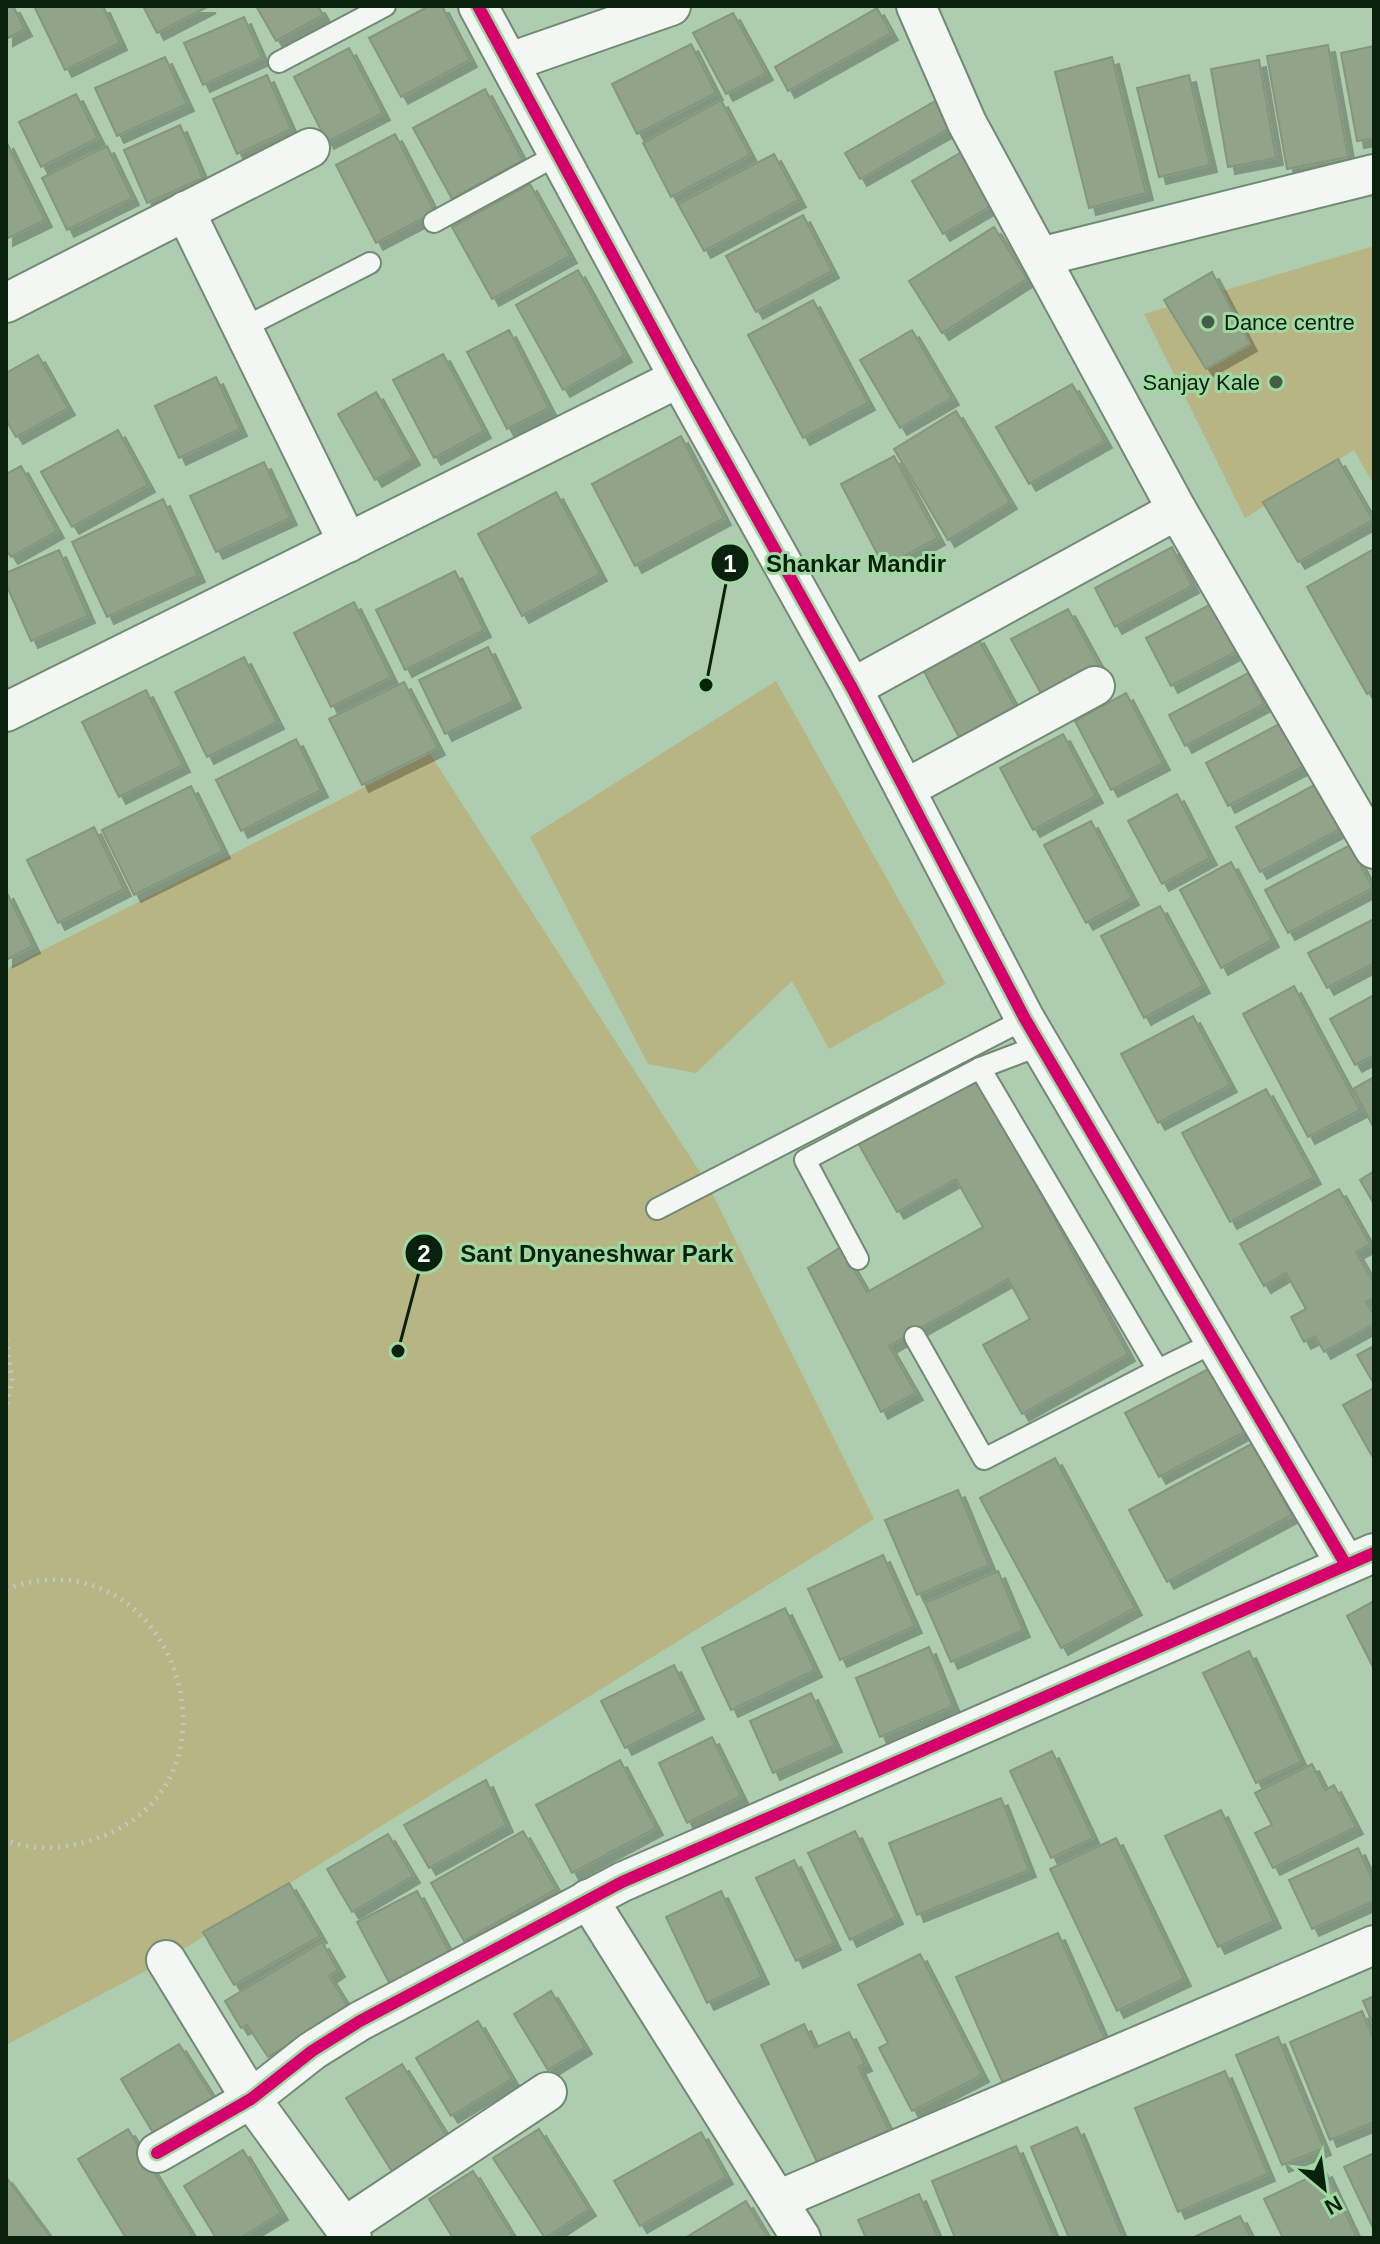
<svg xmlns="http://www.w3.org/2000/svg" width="1380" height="2244" viewBox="0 0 1380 2244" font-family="Helvetica,sans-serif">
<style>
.green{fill:#b7b583}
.building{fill:#91a48a;stroke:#84967d;stroke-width:2;filter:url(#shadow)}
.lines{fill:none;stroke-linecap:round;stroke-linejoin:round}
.lane-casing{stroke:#728a74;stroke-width:24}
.street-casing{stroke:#728a74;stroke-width:42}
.path{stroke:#c0c9c1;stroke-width:5;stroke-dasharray:2 6;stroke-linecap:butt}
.lane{stroke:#f3f7f3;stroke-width:20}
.street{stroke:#f3f7f3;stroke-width:38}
.cycleway-casing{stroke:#a1d9a3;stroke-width:17}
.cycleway{stroke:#d6006c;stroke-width:12}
.poi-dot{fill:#435d46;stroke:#a1d9a3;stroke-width:3}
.labels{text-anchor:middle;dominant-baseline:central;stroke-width:6;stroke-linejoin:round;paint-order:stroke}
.poi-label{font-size:22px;fill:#0a210d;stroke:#a1d9a3;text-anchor:start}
.leader{fill:none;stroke:#0a210d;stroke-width:3}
.callout-dot{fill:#0a210d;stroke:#a1d9a3;stroke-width:3}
.mark-label{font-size:24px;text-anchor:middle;font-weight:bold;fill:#fff}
.callout-label{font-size:24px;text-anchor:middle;font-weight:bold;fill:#0a210d;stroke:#a1d9a3;stroke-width:6;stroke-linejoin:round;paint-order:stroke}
</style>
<defs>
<filter id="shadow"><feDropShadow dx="7" dy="7" stdDeviation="0" flood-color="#0004"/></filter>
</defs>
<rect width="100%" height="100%" fill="#aeccaf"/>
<!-- green -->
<g class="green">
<polygon points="1374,246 1374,485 1354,450 1245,518 1144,314"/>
<polygon points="776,681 946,984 829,1049 792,981 696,1073 648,1064 530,837"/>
<polygon points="430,754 707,1183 874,1519 166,1960 6,2045 6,969"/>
</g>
<!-- building -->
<g class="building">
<polygon points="6,6 13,6 25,29 6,39"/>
<polygon points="34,6 103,6 120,43 65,70"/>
<polygon points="143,6 209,6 157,33"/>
<polygon points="256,6 318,6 323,15 276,41"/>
<polygon points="429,6 442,6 470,60 401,97 369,38"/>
<polygon points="877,8 891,33 788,91 775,67"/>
<polygon points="733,13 766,73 726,94 693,33"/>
<polygon points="244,17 262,58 203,85 184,43"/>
<polygon points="691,44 716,93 637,134 612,84"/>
<polygon points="1328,45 1348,157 1287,169 1267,56"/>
<polygon points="1374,46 1374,138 1357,141 1341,53"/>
<polygon points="349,48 383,113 327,142 294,77"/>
<polygon points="165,57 187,104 117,136 95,88"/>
<polygon points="1112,57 1146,193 1089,208 1055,72"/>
<polygon points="1259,60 1276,158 1228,167 1211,69"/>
<polygon points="267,75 291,129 237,154 213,99"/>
<polygon points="1189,75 1210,165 1159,177 1137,88"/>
<polygon points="485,89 523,160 452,199 413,128"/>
<polygon points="76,94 98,138 41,167 19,122"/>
<polygon points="721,100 750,155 671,197 643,143"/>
<polygon points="935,101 950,128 860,179 845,153"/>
<polygon points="180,125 203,178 147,203 124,150"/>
<polygon points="395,134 435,212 376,243 336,165"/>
<polygon points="6,141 45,220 6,239"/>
<polygon points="107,146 132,198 67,230 42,178"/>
<polygon points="970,147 1001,200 943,234 912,181"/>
<polygon points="774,154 799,200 704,251 678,204"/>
<polygon points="530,184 570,256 492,299 452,227"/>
<polygon points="803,215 832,271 756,312 726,256"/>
<polygon points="994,227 1027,279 942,333 909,281"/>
<polygon points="578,270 625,355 563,390 516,305"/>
<polygon points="1212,272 1250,344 1206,369 1164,300"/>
<polygon points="813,300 868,403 803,438 748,335"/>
<polygon points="509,330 549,408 507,429 467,352"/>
<polygon points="912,330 952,398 900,428 860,360"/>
<polygon points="443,354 484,431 434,458 393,380"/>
<polygon points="38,355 68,408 16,437 6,420 6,373"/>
<polygon points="216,377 240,429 179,458 155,406"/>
<polygon points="1072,384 1105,441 1029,484 996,427"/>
<polygon points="376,392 413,458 375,480 338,414"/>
<polygon points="956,411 1010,502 948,540 894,449"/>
<polygon points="118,430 148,485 72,527 41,472"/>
<polygon points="681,436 724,518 635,566 592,484"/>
<polygon points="894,456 938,538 884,567 841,484"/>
<polygon points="1338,459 1373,520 1298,562 1263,502"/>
<polygon points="264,462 290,518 216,552 190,496"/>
<polygon points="21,466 57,531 11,557 6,549 6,474"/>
<polygon points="556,492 600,574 522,616 478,534"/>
<polygon points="163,499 198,575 107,617 72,542"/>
<polygon points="1172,547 1192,586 1115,627 1095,588"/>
<polygon points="1374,549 1374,689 1367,694 1307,587"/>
<polygon points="59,550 88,616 31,641 6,584 6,573"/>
<polygon points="455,571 484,630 405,670 376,610"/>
<polygon points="354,602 391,677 331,707 294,633"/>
<polygon points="1215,602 1241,649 1171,686 1146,638"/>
<polygon points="1068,609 1100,667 1043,697 1011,639"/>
<polygon points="977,636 1017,710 960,739 921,666"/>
<polygon points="488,647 514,701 445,734 419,680"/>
<polygon points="244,657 277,722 207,757 175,692"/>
<polygon points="1248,673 1264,704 1185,746 1169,715"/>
<polygon points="404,682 438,748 362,785 329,719"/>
<polygon points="146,690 183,765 119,797 82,722"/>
<polygon points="1126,693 1163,763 1111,790 1075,721"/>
<polygon points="1283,722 1306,765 1228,806 1206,763"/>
<polygon points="1063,734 1096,796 1033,830 1000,768"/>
<polygon points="296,739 321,790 241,831 216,780"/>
<polygon points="1316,784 1340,829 1260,872 1236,827"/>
<polygon points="191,786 223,851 134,895 102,830"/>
<polygon points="1177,794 1210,858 1162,884 1128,821"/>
<polygon points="1091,821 1132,898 1086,923 1044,845"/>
<polygon points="94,827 124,889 58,923 27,860"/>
<polygon points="1350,845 1373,888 1288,933 1265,890"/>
<polygon points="1231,862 1272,940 1221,968 1180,890"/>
<polygon points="6,891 33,946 6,960"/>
<polygon points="1160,906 1203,986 1144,1018 1101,936"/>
<polygon points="1374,919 1374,963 1327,988 1308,953"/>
<polygon points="1294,986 1360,1110 1308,1137 1243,1014"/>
<polygon points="1374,995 1374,1055 1355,1065 1330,1019"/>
<polygon points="1193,1016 1230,1085 1158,1123 1121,1054"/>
<polygon points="977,1076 1128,1354 1022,1414 983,1345 1030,1319 1008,1279 889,1346 916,1393 881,1412 808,1268 841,1247 867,1292 983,1227 956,1179 897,1212 858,1143"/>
<polygon points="1374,1077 1374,1128 1353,1089"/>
<polygon points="1266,1089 1314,1177 1230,1222 1182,1133"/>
<polygon points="1374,1171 1374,1204 1360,1180"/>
<polygon points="1339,1189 1370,1244 1356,1252 1374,1283 1374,1297 1366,1302 1374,1315 1374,1324 1324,1352 1315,1336 1304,1342 1291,1317 1306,1309 1286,1273 1264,1286 1240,1244"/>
<polygon points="1374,1346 1374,1384 1357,1355"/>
<polygon points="1210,1368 1244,1432 1159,1477 1125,1413"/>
<polygon points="1374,1388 1374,1455 1372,1456 1343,1405"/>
<polygon points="1253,1443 1292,1515 1167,1582 1129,1510"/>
<polygon points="1055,1458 1135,1608 1061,1648 980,1498"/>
<polygon points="958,1490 989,1565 917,1595 885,1520"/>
<polygon points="883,1555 915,1626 840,1660 808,1589"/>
<polygon points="998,1571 1023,1630 951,1662 925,1603"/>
<polygon points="1374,1601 1374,1669 1347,1616"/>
<polygon points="785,1608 815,1670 731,1710 702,1648"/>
<polygon points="929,1647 953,1706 880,1737 856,1678"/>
<polygon points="1249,1651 1301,1762 1256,1783 1203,1673"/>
<polygon points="674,1665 697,1712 625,1748 601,1701"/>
<polygon points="811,1693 835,1745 773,1773 750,1721"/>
<polygon points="712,1737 741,1796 687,1823 659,1763"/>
<polygon points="1052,1751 1093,1838 1051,1858 1010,1771"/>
<polygon points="620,1760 656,1828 572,1873 536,1805"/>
<polygon points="1312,1764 1325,1790 1334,1785 1356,1827 1273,1868 1255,1833 1272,1825 1255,1793"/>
<polygon points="486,1780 506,1825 429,1868 404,1825"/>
<polygon points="1001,1798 1029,1870 917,1915 889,1843"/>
<polygon points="1221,1810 1274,1921 1218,1947 1165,1836"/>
<polygon points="523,1831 556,1889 464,1941 431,1883"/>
<polygon points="855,1831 896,1917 850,1940 808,1853"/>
<polygon points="388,1834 413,1876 352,1912 327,1869"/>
<polygon points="1116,1838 1184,1979 1117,2011 1050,1869"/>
<polygon points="1358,1848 1374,1883 1374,1901 1312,1929 1289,1880"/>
<polygon points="794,1860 834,1943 796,1961 756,1878"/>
<polygon points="289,1883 320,1936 234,1985 203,1932"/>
<polygon points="417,1891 451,1955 391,1986 357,1922"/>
<polygon points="721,1891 762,1977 707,2003 666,1917"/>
<polygon points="1058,1933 1107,2044 1005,2088 956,1977"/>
<polygon points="322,1942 338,1970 329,1976 349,2008 268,2057 247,2025 241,2028 225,2001"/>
<polygon points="920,1954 982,2075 912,2111 879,2048 888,2043 858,1985"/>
<polygon points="551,1991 585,2047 548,2070 514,2014"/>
<polygon points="1374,1996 1374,2026 1363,2001"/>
<polygon points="1362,2011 1374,2040 1374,2122 1330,2140 1290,2042"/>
<polygon points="478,2021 512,2079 451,2116 416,2058"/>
<polygon points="804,2024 815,2048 849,2032 865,2064 858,2067 889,2130 818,2164 761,2045"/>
<polygon points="1278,2037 1324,2148 1282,2165 1236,2055"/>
<polygon points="179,2044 214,2099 155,2136 121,2079"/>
<polygon points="402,2064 448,2138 393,2173 346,2098"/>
<polygon points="1225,2071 1268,2174 1178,2212 1135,2108"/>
<polygon points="1077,2127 1122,2236 1118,2238 1069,2238 1031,2147"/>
<polygon points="128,2129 194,2238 126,2238 78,2159"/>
<polygon points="539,2129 589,2209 545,2238 493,2158"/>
<polygon points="701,2132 726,2177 640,2226 614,2181"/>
<polygon points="1016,2146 1055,2238 955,2238 932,2181"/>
<polygon points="243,2150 281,2213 240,2238 216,2238 184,2186"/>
<polygon points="1374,2153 1374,2230 1344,2167"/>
<polygon points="1325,2170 1357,2238 1283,2238 1264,2199"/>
<polygon points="473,2171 514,2238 453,2238 429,2199"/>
<polygon points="6,2177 51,2238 6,2238"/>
<polygon points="919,2194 938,2238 866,2238 858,2220"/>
<polygon points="746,2201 768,2238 685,2238"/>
<polygon points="1240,2216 1251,2238 1192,2238"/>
</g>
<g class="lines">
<defs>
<g id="lane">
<polyline points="279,62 385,6"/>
<polyline points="434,222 559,154"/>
<polyline points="243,328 370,263"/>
<polyline points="657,1209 1025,1019"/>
<polyline points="858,1259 805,1160 980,1068"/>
<polyline points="915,1337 984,1459 1158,1370 980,1068 1041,1045"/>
<polyline points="1158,1370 1215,1342"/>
</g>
<g id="street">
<polyline points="478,6 679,378 852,688 1025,1019 1346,1565"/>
<polyline points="916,6 967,123 1177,510 1374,849"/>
<polyline points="510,62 671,6"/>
<polyline points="185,211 348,543"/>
<polyline points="1040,257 1374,174"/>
<polyline points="6,303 310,148"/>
<polyline points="852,688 1177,510"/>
<polyline points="6,712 679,378"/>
<polyline points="905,789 1095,686"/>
<polyline points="588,1899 801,2238"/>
<polyline points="166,1960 251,2099 352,2238"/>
<polyline points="157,2153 251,2099 312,2051 360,2021 622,1882 1374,1553"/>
<polyline points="778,2200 1374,1945"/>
<polyline points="344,2227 547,2092"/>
</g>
</defs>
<!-- lane casing -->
<use href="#lane" class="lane-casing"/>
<!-- street casing -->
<use href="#street" class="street-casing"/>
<!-- path -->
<g class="path">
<polyline points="6,1339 12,1379 6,1408"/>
<path d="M6 1589C174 1527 262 1790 89 1841 62 1849 32 1851 6 1840"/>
</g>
<!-- lane -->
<use href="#lane" class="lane"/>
<!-- street -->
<use href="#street" class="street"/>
<defs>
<g id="cycleway">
<polyline points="478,6 679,378 852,688 1025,1019 1346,1565"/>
<polyline points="157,2153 251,2099 312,2051 360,2021 622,1882 1374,1553"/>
</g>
</defs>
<!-- cycleway casing -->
<use href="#cycleway" class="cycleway-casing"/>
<!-- cycleway -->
<use href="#cycleway" class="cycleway"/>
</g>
<!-- markers -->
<g class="poi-dot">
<circle cx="1208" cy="322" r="8"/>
<circle cx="1276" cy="382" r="8"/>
</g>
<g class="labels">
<!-- poi labels -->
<g class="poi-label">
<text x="1224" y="322">Dance centre</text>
<text x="1260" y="382" text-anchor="end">Sanjay Kale</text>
</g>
</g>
<!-- callouts -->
<path class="leader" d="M706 685L730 563M398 1351L424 1253"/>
<g class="callout-dot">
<circle cx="706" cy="685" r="8"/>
<circle cx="398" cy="1351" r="8"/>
<circle cx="730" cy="563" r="20"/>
<circle cx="424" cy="1253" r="20"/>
</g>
<g class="mark-label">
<text x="730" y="572">1</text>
<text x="424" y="1262">2</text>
</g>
<g class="callout-label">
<text x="856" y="572">Shankar Mandir</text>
<text x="597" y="1262">Sant Dnyaneshwar Park</text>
</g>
<!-- border -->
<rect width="1380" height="2244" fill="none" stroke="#0a210d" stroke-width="16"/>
<!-- north arrow -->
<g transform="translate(1324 2188) rotate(151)" stroke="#a1d9a3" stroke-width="6" paint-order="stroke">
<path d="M0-6L14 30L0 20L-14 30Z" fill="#0a210d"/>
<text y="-12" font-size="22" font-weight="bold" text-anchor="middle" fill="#0a210d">N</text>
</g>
</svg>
